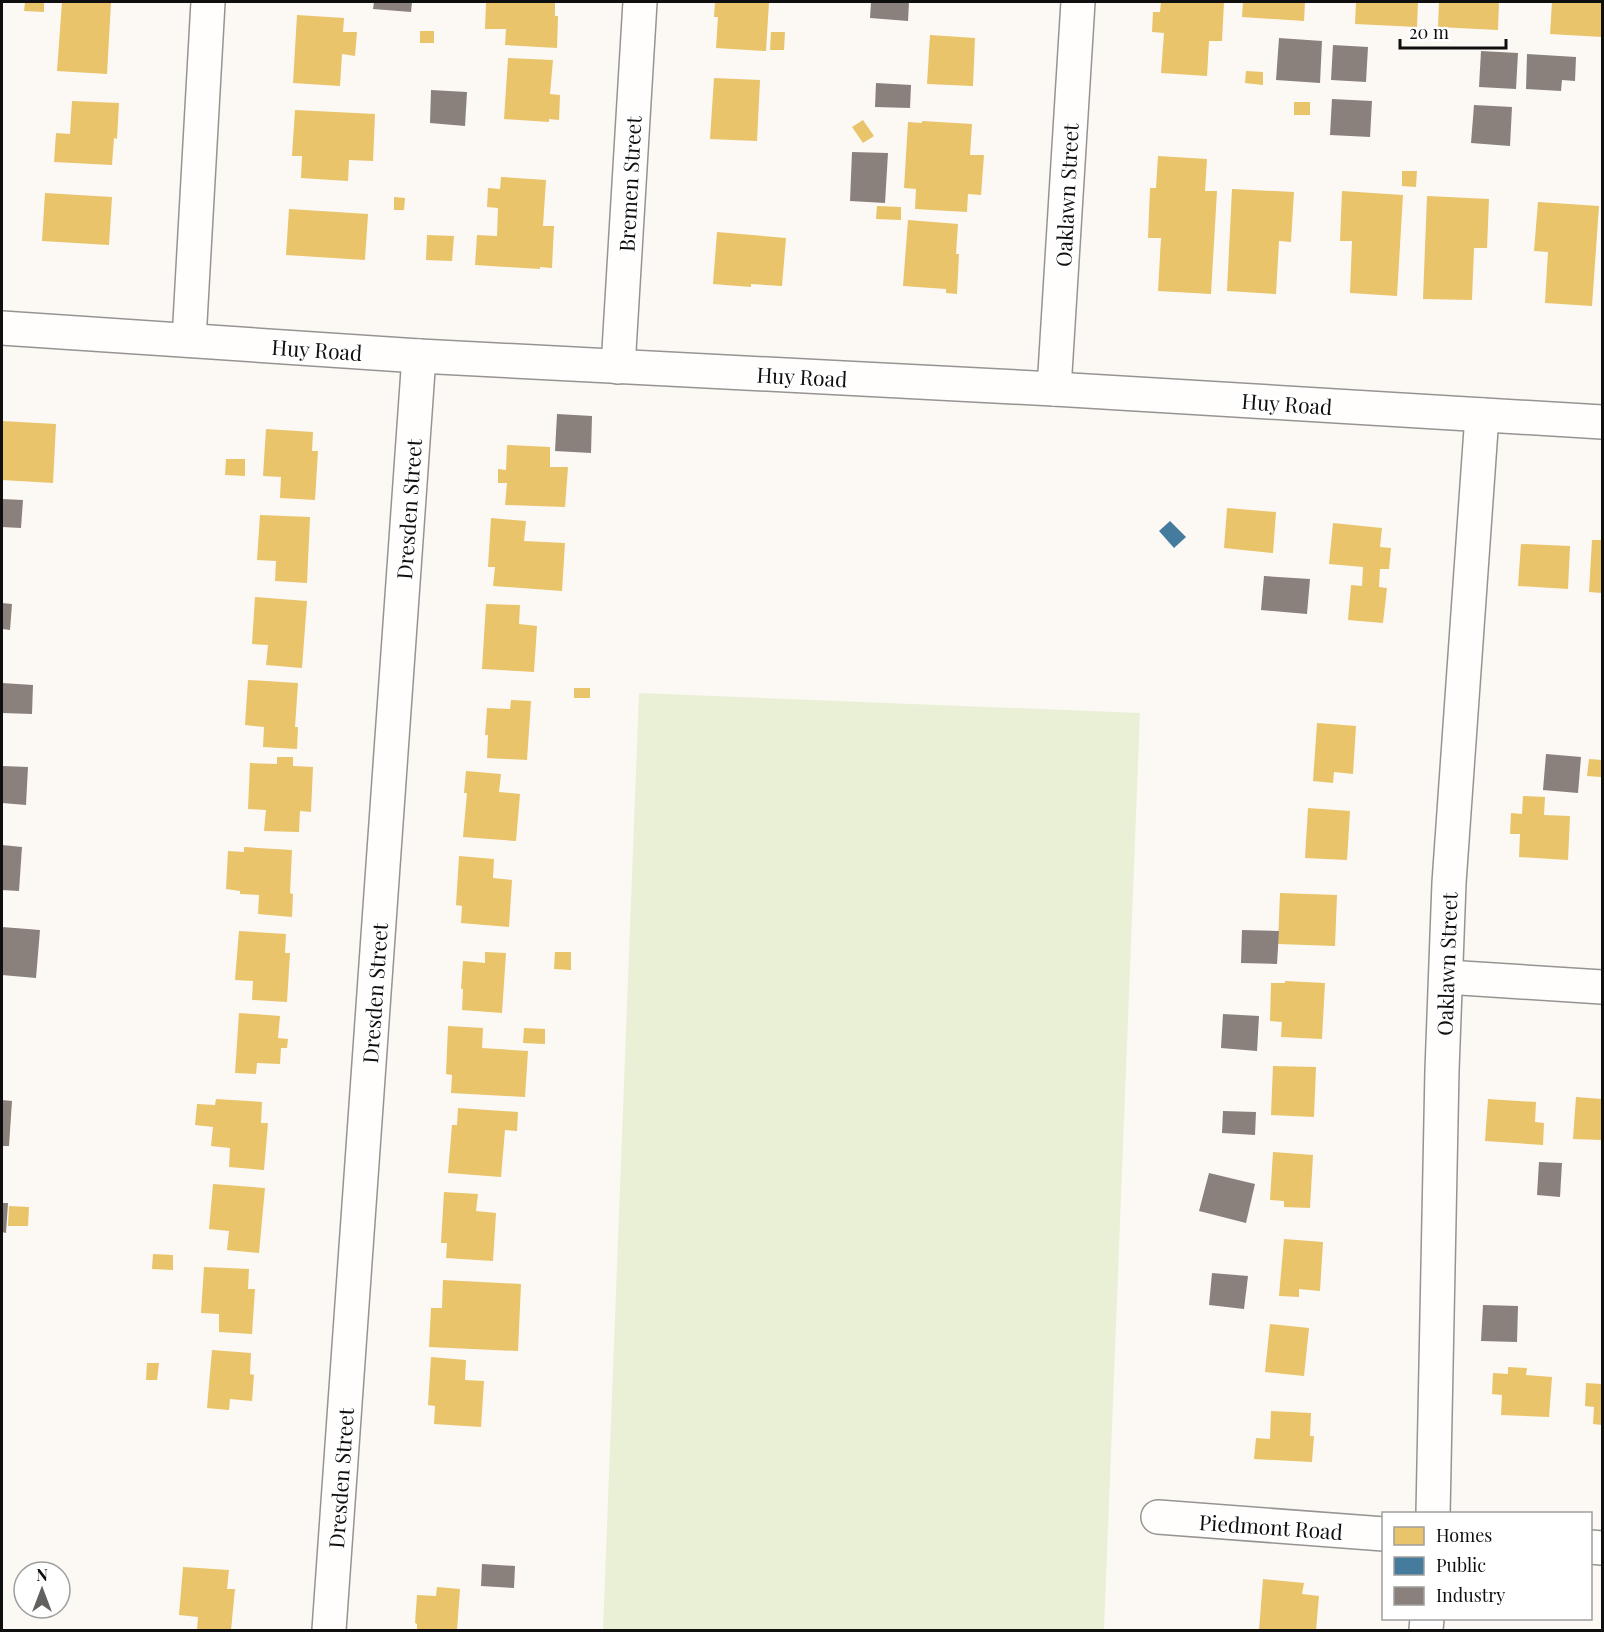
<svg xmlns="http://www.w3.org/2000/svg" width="1604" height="1632" viewBox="0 0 1604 1632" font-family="'Playfair Display',serif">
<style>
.green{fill:#eaf0d5}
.homes{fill:#e9c46a}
.public{fill:#457b9d}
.industry{fill:#8a817c}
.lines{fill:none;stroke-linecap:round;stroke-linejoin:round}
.street-casing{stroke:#969492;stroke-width:36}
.street{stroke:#fffefd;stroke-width:33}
.labels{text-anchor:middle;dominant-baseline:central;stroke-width:6;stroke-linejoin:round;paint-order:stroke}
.street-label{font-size:21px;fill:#0f0f0f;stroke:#fff}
</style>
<rect width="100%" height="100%" fill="#fcf8f4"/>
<!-- green -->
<polygon class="green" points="639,693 1140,713 1104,1630 603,1630"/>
<!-- homes -->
<g class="homes">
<polygon points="25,2 44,2 44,12 24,11"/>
<polygon points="62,2 111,3 107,74 57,71"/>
<polygon points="486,2 555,2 555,16 558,16 557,48 505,45 506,29 485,29"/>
<polygon points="715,2 769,2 766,51 716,48 718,17 714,17"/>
<polygon points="1161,2 1224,2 1222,41 1209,41 1207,76 1161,73 1164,33 1152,32 1153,12 1160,12"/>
<polygon points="1243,2 1305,2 1304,21 1242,17"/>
<polygon points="1356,2 1418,2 1417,27 1355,24"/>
<polygon points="1439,2 1499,2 1498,30 1438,27"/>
<polygon points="1552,2 1602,2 1602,37 1550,34"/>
<polygon points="297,15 344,18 343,32 357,32 355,56 342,54 340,86 293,83"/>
<rect x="420" y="31" width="14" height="12"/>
<polygon points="771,32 785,32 784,50 770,50"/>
<polygon points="930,35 975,38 973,86 927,84"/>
<polygon points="508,58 553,60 550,94 560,95 559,120 549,119 549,122 504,119"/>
<polygon points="1246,71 1263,72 1263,85 1245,83"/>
<polygon points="714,78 760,80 757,141 710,139"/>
<polygon points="72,101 119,103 117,139 114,138 112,165 54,162 56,133 70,134"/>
<rect x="1294" y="102" width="16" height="13"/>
<polygon points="295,110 375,114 373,161 349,160 348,181 301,178 302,156 292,156"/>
<polygon points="863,120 874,136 863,143 852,127"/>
<polygon points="922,121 972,124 970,155 984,155 981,195 968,194 967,212 915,209 916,189 904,188 908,122 922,123"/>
<polygon points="1158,156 1207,159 1205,191 1217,191 1211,294 1158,291 1161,238 1148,238 1150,188 1156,188"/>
<polygon points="1402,171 1417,171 1416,187 1402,186"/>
<polygon points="501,177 546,180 543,226 554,226 552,268 540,267 540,269 475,265 477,235 497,236 498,208 487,207 488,188 500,189"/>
<polygon points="1232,189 1294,192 1291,242 1279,241 1276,294 1227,291"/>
<polygon points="1342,191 1403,195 1397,296 1350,293 1352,241 1340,241"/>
<polygon points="45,193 112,197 109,245 42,241"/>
<polygon points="1427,196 1489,199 1487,248 1474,248 1472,300 1423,299"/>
<polygon points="394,197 405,198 404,210 394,210"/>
<polygon points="1538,202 1599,206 1592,306 1545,303 1548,252 1534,251"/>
<polygon points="877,206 901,207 901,220 876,219"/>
<polygon points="289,209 368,214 365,260 286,255"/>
<polygon points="908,220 958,224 956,254 959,254 957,294 946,293 946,289 903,286"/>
<polygon points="717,232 786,238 782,286 751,284 751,287 713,284"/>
<polygon points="427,235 454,236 452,261 426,260"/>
<polygon points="2,421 56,424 53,483 2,480"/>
<polygon points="266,429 313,432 312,451 318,451 315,500 280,498 281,477 263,476"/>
<polygon points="507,445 550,447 550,467 568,467 565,507 505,505 507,483 498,483 498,469 506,470"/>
<polygon points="226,459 245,459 245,476 225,475"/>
<polygon points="1227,508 1276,512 1273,553 1224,548"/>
<polygon points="260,515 310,517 307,583 275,581 276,561 257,560"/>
<polygon points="491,518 526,521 524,541 565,543 562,591 493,586 495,567 488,567"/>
<polygon points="1333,523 1382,528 1380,547 1391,548 1389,569 1380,569 1379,587 1387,588 1383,623 1348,620 1351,585 1362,586 1363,567 1329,564"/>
<polygon points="1592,540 1602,540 1602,593 1589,592"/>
<polygon points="1521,544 1570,546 1568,589 1518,586"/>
<polygon points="255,597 307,601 302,668 266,665 268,645 252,644"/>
<polygon points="486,604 520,605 519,624 537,626 534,672 482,669"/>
<polygon points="248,680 298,683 295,727 298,727 297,749 263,747 264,727 245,725"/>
<rect x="574" y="688" width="16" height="10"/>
<polygon points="511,700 531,701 527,760 487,758 488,735 485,735 487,708 510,709"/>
<polygon points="1317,723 1356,726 1353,774 1334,772 1333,783 1313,781"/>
<polygon points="277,757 293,757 293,766 313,767 311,812 300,811 299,832 264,831 266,810 248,809 250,763 277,764"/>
<polygon points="1589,759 1602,760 1601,777 1587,776"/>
<polygon points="466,771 501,774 499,792 520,794 516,841 463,837 467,793 464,793"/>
<polygon points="1523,796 1545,797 1544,815 1570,816 1568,860 1519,857 1520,834 1510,834 1511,813 1522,814"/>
<polygon points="1308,808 1350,811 1347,860 1305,858"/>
<polygon points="244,847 292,850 290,893 293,894 292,917 258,914 259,895 240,894 240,891 226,889 228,851 244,852"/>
<polygon points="459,856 494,859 493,878 512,880 509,927 461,923 462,906 456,905"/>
<polygon points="1280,893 1337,895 1335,946 1278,944"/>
<polygon points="239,931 286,934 285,953 290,953 287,1002 252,1000 253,981 235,980"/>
<polygon points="485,952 506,953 502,1013 462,1010 463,989 461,989 463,961 485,963"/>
<polygon points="555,952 571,952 571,970 554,969"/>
<polygon points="1285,981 1325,983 1322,1039 1281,1037 1282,1022 1270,1021 1271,983 1285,983"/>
<polygon points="239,1013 280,1016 278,1038 288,1039 287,1048 281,1048 280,1064 257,1063 256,1074 235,1073"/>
<polygon points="448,1026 483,1028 482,1048 528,1051 525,1097 451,1093 452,1075 446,1074"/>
<polygon points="524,1028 545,1029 545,1044 523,1043"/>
<polygon points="1273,1066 1316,1067 1314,1117 1271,1115"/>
<polygon points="1576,1097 1602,1099 1602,1140 1573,1139"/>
<polygon points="216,1099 262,1102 261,1123 268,1123 264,1170 229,1167 230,1148 211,1146 213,1127 195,1125 197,1104 215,1105"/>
<polygon points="1488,1099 1536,1102 1535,1122 1544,1123 1543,1145 1485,1141"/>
<polygon points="458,1108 518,1112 517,1131 505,1130 501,1177 448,1173 452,1125 457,1125"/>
<polygon points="1273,1152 1313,1155 1310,1208 1284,1207 1284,1201 1270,1200"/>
<polygon points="213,1184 265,1188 259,1253 227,1250 229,1231 209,1229"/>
<polygon points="444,1192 478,1194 476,1211 496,1213 493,1261 446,1258 447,1243 441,1243"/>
<polygon points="9,1206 29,1207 28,1226 8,1226"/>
<polygon points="1284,1239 1323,1242 1320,1291 1299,1289 1299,1297 1279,1296"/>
<polygon points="153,1254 173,1255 173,1270 152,1269"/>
<polygon points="204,1267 249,1269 248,1289 255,1289 252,1334 219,1332 219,1314 201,1313"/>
<polygon points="443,1280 521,1284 518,1351 429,1347 431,1308 442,1308"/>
<polygon points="1270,1324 1309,1328 1304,1376 1265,1372"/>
<polygon points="212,1350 251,1353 250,1374 254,1375 252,1401 230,1399 229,1410 207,1408"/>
<polygon points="431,1357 466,1360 465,1380 484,1381 481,1427 434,1424 435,1406 428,1405"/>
<polygon points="147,1363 159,1363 157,1380 146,1380"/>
<polygon points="1508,1367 1527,1368 1526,1375 1552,1377 1549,1417 1501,1415 1502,1395 1492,1394 1493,1373 1508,1374"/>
<polygon points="1586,1383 1602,1384 1602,1425 1593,1424 1594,1407 1585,1406"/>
<polygon points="1271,1411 1311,1413 1310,1436 1314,1436 1312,1462 1254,1459 1256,1438 1270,1439"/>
<polygon points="183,1567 229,1570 227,1589 235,1589 231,1630 197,1630 198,1617 179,1615"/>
<polygon points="1263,1579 1304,1583 1302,1594 1319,1596 1316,1630 1259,1630"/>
<polygon points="437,1587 460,1589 457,1630 417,1630 417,1624 415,1623 417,1595 436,1596"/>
</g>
<!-- public -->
<polygon class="public" points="1170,521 1186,537 1174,548 1159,531"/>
<!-- industry -->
<g class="industry">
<polygon points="374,2 412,2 411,12 373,9"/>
<polygon points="871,2 909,2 908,21 870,18"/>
<polygon points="1279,38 1322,41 1320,83 1276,80"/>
<polygon points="1333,45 1368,47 1366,82 1331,80"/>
<polygon points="1481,51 1518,53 1516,89 1479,87"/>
<polygon points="1527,54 1576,57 1575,81 1562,80 1561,91 1526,89"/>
<polygon points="876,83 911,85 910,108 875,107"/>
<polygon points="431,90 467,92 465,126 430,123"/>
<polygon points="1332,99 1372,101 1370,137 1330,135"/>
<polygon points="1474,105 1512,107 1510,146 1471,143"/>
<polygon points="852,152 888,153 885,203 850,201"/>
<polygon points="557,414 592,416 591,453 555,451"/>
<polygon points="2,499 23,500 21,528 2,527"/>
<polygon points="1264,576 1310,579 1307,614 1261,610"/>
<polygon points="2,603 12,604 10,630 2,629"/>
<polygon points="2,683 33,685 32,714 2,713"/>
<polygon points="1546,754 1581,757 1578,793 1543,790"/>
<polygon points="2,766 28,767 26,805 2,803"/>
<polygon points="2,845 22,847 19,891 2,890"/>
<polygon points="2,927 40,930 36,978 2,975"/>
<polygon points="1242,930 1279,931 1277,964 1241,963"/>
<polygon points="1223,1014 1259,1016 1257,1051 1221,1048"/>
<polygon points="2,1100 12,1101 9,1146 2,1146"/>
<polygon points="1223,1111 1256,1112 1255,1135 1222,1133"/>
<polygon points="1539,1162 1562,1163 1560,1197 1537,1195"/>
<polygon points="1209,1173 1255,1184 1246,1223 1199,1211"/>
<polygon points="2,1203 8,1203 6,1233 2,1232"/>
<polygon points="1212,1273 1248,1276 1244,1309 1209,1305"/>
<polygon points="1483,1305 1518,1306 1517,1342 1481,1341"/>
<polygon points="482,1564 515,1566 514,1588 481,1586"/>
</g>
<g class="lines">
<defs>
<g id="street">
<polyline points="2,328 419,356 1054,389 1602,422"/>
<polyline points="189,340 208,2"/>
<polyline points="618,367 640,2"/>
<polyline points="1054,389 1078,2"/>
<polyline points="1446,977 1602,987"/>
<polyline points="1433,1514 1442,1070 1449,883 1482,415"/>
<polyline points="1158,1517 1384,1534"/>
<polyline points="1590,1547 1602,1548"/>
<polyline points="329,1630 419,356"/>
<polyline points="1426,1630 1427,1618"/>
</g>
</defs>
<!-- street casing -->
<use href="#street" class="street-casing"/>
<!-- street -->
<use href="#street" class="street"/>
</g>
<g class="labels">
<!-- street labels -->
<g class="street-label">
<text transform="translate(629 184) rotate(-87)">Bremen Street</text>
<text transform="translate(1066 195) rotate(-87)">Oaklawn Street</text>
<text transform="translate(317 349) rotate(4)">Huy Road</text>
<text transform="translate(802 376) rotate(3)">Huy Road</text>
<text transform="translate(1287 403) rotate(4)">Huy Road</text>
<text transform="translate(408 509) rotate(-86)">Dresden Street</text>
<text transform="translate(1446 964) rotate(-88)">Oaklawn Street</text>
<text transform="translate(374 993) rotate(-86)">Dresden Street</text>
<text transform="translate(340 1478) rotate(-86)">Dresden Street</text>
<text transform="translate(1271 1526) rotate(4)">Piedmont Road</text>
</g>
</g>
<!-- border -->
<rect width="1604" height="1632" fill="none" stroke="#0f0f0f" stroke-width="6"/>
<!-- legend -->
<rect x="1382" y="1512" width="210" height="108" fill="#ffffff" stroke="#9f9f9f" stroke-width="1.5"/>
<rect x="1394" y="1527" width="30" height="18" fill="#e9c46a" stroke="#9f9f9f" stroke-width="1.5"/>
<text x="1436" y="1542" font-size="18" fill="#0f0f0f">Homes</text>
<rect x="1394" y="1557" width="30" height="18" fill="#457b9d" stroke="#9f9f9f" stroke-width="1.5"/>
<text x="1436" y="1572" font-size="18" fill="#0f0f0f">Public</text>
<rect x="1394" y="1587" width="30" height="18" fill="#8a817c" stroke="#9f9f9f" stroke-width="1.5"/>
<text x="1436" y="1602" font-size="18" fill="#0f0f0f">Industry</text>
<!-- north arrow -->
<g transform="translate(42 1590)"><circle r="28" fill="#ffffff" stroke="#9f9f9f" stroke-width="1.5"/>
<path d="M0-4.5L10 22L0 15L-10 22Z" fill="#62615f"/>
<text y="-9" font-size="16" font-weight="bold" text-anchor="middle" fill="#0f0f0f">N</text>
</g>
<!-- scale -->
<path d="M1400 39v9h106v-9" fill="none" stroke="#0f0f0f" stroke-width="3"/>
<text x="1409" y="39" font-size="18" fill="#0f0f0f" stroke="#ffffff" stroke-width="4.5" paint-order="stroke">20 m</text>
</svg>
